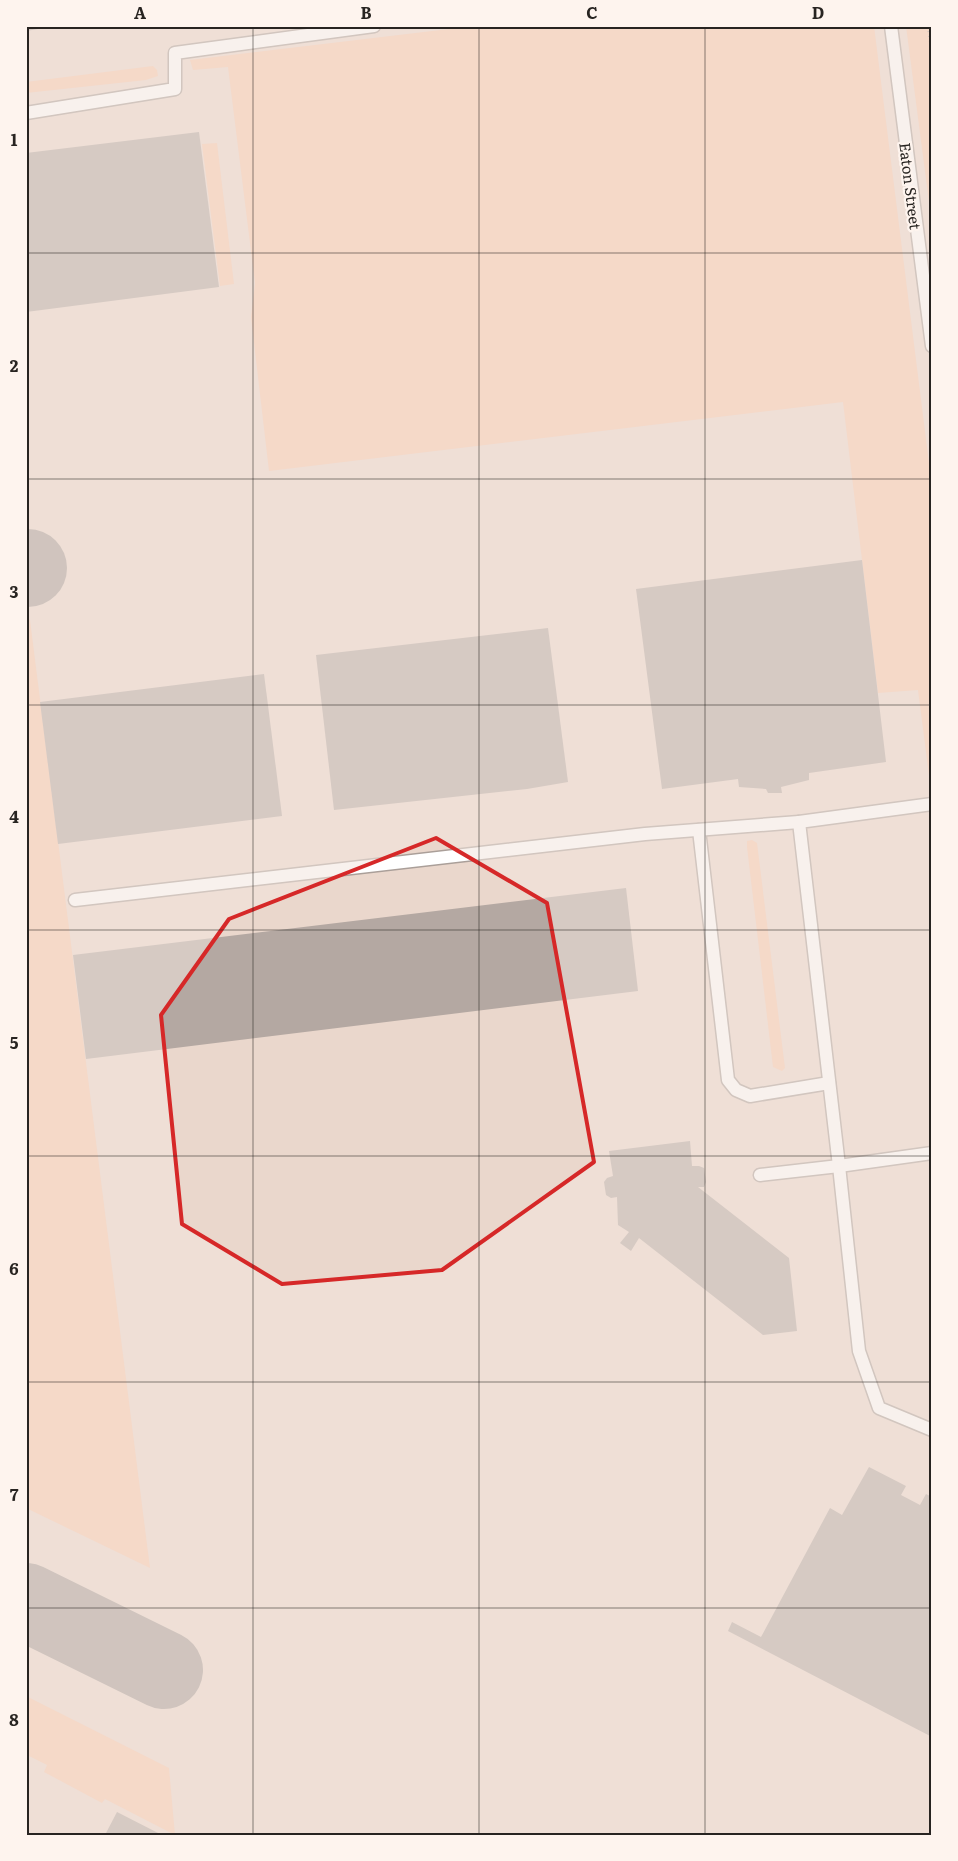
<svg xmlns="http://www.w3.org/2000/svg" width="958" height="1861" viewBox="0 0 958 1861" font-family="Literata,serif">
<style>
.built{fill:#ead7cc}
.green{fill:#f8c9ae}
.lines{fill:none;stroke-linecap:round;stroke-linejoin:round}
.taxiway{stroke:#a69c97;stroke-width:78}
.building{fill:#b4a8a2}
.service-casing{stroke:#aa9f99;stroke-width:15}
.path{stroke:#b0a7a1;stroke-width:3;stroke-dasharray:1 4;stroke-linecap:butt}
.service{stroke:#fff;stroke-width:12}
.marked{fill:none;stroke:#d62828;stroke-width:4;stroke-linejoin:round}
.grid{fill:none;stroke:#282421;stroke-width:1;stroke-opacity:0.55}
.labels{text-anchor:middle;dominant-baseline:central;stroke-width:4.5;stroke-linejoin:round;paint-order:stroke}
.street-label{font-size:15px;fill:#282421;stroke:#fef4ee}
.neatline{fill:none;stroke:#282421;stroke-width:2}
.grid-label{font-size:16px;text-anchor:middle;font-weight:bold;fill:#282421}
</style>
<rect width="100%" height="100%" fill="#f2e6df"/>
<!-- built -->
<rect class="built" x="26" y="26" width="906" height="1809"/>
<!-- green -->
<g class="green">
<polygon points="474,26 874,26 932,487 932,783 930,783 918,690 878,693 843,402 269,471 251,317 255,283 228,67 193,70 190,60"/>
<polygon points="906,26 932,26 932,225"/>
<polygon points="153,66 157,70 158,76 146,80 26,93 26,82"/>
<polygon points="217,143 234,284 220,286 202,144"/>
<polygon points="26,617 30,620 150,1568 26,1508"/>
<polygon points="752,840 757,843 785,1068 782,1071 773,1067 747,847 747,841"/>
<polygon points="26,1696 169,1768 175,1835 105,1799 102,1803 44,1772 47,1765 27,1755 26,1756"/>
</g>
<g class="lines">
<!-- taxiway -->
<g class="taxiway">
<polyline points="26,568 28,568"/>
<polyline points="26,1602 164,1670"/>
</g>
</g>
<!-- building -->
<g class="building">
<polygon points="26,26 50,26 50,27 26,31"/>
<polygon points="199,132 219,287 26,312 26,153"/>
<polygon points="862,560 886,762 809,773 809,780 781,787 782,793 768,793 766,789 739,787 738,779 662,789 636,589"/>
<polygon points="548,628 568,782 527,789 334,810 316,655"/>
<polygon points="264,674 282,816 58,844 40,702"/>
<polygon points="626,888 638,991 86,1059 73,955"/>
<polygon points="690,1141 692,1166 699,1166 704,1168 706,1182 704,1187 698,1187 789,1258 797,1331 763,1335 639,1238 631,1251 620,1243 629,1232 618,1225 617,1197 611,1198 606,1195 604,1182 607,1178 613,1176 609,1151"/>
<polygon points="869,1467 906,1486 901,1495 920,1505 926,1494 932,1497 932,1737 728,1631 732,1622 761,1637 830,1508 842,1515"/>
<polygon points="117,1812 162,1835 105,1835"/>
</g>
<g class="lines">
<defs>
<g id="service">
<polyline points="891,26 932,346"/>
<polyline points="26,113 175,89 175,53 374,26"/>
<polyline points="699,830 728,1080 736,1090 750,1096 829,1083"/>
<polyline points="75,900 645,834 799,822"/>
<polyline points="932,1153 839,1166 859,1351 879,1408 932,1430"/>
<polyline points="760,1175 839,1166 799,822 932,804"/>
</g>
</defs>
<!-- service casing -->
<use href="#service" class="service-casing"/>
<!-- path -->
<polyline class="path" points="928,26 932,52"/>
<!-- service -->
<use href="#service" class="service"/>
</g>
<!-- marked area -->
<path d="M0 0H958V1861H0ZM436 838 547 903 594 1162 442 1270 282 1284 182 1224 161 1015 229 919Z" fill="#f2e6df" fill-opacity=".55" fill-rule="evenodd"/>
<path class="marked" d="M436 838 547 903 594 1162 442 1270 282 1284 182 1224 161 1015 229 919Z"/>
<!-- grid -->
<path class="grid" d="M253 26V1835M479 26V1835M705 26V1835M26 253H932M26 479H932M26 705H932M26 930H932M26 1156H932M26 1382H932M26 1608H932"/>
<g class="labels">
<!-- street labels -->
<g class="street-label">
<text transform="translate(911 186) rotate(83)">Eaton Street</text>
</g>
</g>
<!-- border -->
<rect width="958" height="1861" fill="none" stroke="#fef4ee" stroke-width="55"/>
<rect x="28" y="28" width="902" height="1806" class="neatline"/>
<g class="grid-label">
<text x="140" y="19">A</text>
<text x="366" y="19">B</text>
<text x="592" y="19">C</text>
<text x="818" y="19">D</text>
<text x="14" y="146">1</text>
<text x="14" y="372">2</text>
<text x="14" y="598">3</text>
<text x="14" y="823">4</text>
<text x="14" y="1049">5</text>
<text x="14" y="1275">6</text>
<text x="14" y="1501">7</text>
<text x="14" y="1726">8</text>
</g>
</svg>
